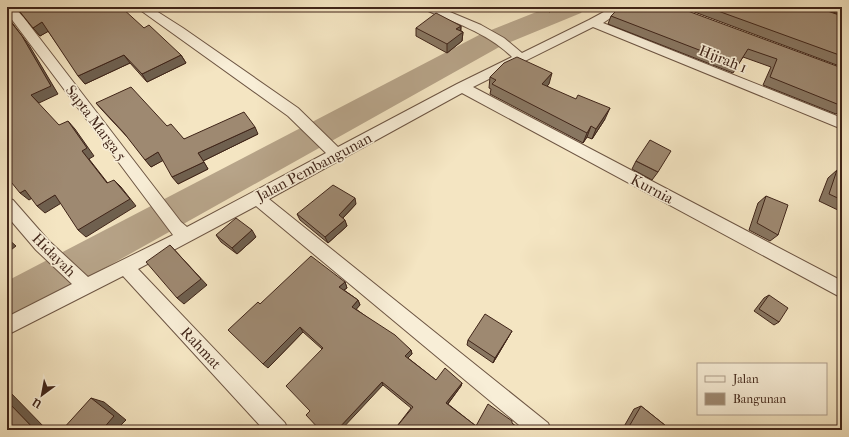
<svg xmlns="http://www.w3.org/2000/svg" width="849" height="437" viewBox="0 0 849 437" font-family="'IM FELL French Canon',serif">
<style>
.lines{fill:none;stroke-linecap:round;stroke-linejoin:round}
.river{fill:#b7a489;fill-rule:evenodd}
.street-casing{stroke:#6d5543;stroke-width:2}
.street{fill:#f8eed7;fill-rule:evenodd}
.wall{fill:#887661;stroke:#402519}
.shaded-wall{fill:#6f604f;stroke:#402519}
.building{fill:#9e8971;stroke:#402519}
.labels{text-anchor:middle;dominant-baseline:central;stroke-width:3.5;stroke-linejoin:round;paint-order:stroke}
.street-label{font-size:15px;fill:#402519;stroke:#f8eed7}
</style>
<rect width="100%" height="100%" fill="#f4e5c2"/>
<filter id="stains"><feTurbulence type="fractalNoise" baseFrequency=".005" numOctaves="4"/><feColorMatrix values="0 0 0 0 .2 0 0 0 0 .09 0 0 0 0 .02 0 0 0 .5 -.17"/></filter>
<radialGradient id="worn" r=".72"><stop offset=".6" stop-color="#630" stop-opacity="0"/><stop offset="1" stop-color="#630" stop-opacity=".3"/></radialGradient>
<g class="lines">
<!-- river -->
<polygon class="river" points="549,7 585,7 581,13 501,46 21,315 7,321 7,281 481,34"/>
<defs>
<path id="street" d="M7 7H14L24 18 181 222 187 227 326 153 288 116 136 7H150L183 28 298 108 338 147 457 84 512 57C488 33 455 23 424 9L422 7H438L481 25 504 38 522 53 589 20 613 7H627L603 23 842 118V129L593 27 473 87 842 281V298L462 93 269 199 548 423 551 430H525L256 206 138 269 285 423 288 430H264L123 276 7 335V317L72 284 36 250 7 216V198L13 200 48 240 88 277 173 235 7 13Z"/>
</defs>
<!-- street casing -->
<use href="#street" class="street-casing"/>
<!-- street -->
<use href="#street" class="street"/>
</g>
<!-- wall -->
<g class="wall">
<polygon points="16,7 144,28 181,55 186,63 147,82 130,63 85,84 48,31 40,36"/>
<polygon points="538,7 554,7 550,12"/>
<polygon points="681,7 750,7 755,9 756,7 816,7 842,16 842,67"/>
<polygon points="817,7 842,7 842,15"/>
<polygon points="611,16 842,68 842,108 836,114 763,85 771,67 743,57 733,73 608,24"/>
<polygon points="461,26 461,31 463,32 462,41 447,53 416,36 416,28"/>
<polygon points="490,77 549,84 547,86 605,119 592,139 587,137 583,143 490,94 491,89 489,88"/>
<polygon points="96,103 167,126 184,139 258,134 203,161 208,169 178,184 163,160 151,167 130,140 103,111"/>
<polygon points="636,161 658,172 652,180 632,169"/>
<polygon points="837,170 842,172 842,212 819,201 828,178"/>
<polygon points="766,196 778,235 770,241 749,230 758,203"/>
<polygon points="356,204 343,218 347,226 328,243 300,220 297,214"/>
<polygon points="216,235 256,237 237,254 221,242"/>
<polygon points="345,282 347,288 344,290 358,300 360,305 356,309 411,350 412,354 408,358 436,380 462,383 461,386 448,404 476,426 512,423 520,430 394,430 411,408 383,385 310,411 322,349 303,332 268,368 260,304"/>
<polygon points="769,295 779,322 774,325 754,311 764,298"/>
<polygon points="509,336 493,363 467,345 468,340"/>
<polygon points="641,406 671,430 622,430 634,409"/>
</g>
<!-- shaded-wall -->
<g class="shaded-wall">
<polygon points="551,7 554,7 550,12"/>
<polygon points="7,16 29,45 58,94 39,103 31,95"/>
<polygon points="42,22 49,31 40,36 33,28"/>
<polygon points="461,26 460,34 463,32 462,41 447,53 447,44 456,29"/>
<polygon points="124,55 130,63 85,84 78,76"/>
<polygon points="181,55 186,63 147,82 142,74"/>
<polygon points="552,73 549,84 540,94 542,84"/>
<polygon points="610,108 605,119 592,139 596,129"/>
<polygon points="68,121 75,129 94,156 89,159 114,191 107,183 82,151"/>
<polygon points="591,126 587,137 583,143 587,133"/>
<polygon points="255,127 258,134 203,161 198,153"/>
<polygon points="158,152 164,160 151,167 145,160"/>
<polygon points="204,162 208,169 178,184 172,177"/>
<polygon points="114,180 121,187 136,206 86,237 78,230"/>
<polygon points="25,190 34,197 29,200 20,193"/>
<polygon points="55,195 63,202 45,213 37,206"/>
<polygon points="355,198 356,204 340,221 339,215"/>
<polygon points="345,220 347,226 328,243 325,237"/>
<polygon points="252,230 256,237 237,254 232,248"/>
<polygon points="7,238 16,246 7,253"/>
<polygon points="170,245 207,285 184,304 177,298"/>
<polygon points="345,282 347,288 341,292 339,287"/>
<polygon points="358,300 360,305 354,312 352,307"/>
<polygon points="300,327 303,332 268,368 263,364"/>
<polygon points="512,331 509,336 493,363 495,358"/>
<polygon points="411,350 412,354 406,360 405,356"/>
<polygon points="382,382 383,385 341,430 337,430"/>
<polygon points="462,383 461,386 446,406 446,403"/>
<polygon points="7,389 47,430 35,430 7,401"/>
<polygon points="91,398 104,402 126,420 116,430 102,430"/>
</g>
<!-- building -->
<g class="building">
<polygon points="16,7 121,7 144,28 149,25 181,55 142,74 124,55 78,76 42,22 33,28"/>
<polygon points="621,7 677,7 842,68 842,106 770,77 777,59 748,49 738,65 611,16 617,10"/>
<polygon points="707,7 750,7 756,9 757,7 816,7 842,16 842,56"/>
<polygon points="436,13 461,26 456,29 463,32 447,44 416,28"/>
<polygon points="7,17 22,36 51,86 31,95 59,125 68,121 87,148 82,151 107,183 114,180 130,199 78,230 55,195 37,206 25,190 20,193 7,177"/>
<polygon points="517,57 552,73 542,84 576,99 578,95 610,108 596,129 591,126 587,133 492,84 496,80 490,77 504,63"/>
<polygon points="131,87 167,126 171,124 184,139 244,112 255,127 198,153 204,162 172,177 158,152 145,160 124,133 96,103"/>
<polygon points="650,140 671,151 658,172 636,161"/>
<polygon points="837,170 842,172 842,200 829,194"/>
<polygon points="333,185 355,198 339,215 345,220 325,237 297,214"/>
<polygon points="766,196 788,205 778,235 757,223"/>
<polygon points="236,218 252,230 232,248 216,235"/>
<polygon points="170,245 201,279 177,298 146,262"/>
<polygon points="311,256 345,282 339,287 358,300 352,307 395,335 411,350 405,356 436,380 445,368 462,383 446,403 476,426 488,404 512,421 512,423 520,430 394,430 413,407 382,382 337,430 320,430 306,415 310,411 286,386 323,348 300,327 263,364 228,330 258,302 260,304"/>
<polygon points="769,295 788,308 779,322 759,309"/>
<polygon points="485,314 512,331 495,358 468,340"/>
<polygon points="91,398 114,416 102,430 62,430"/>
<polygon points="7,401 35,430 7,430"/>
<polygon points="641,406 671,430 627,430"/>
</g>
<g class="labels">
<!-- street labels -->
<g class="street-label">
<text transform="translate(723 59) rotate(22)">Hijrah 1</text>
<text transform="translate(96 123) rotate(53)">Sapta Marga 5</text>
<text transform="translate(314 167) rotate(-28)">Jalan Pembangunan</text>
<text transform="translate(652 189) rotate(28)">Kurnia</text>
<text transform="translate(54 255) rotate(45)">Hidayah</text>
<text transform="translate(201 348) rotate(47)">Rahmat</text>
</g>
</g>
<!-- margin -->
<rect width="849" height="437" fill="none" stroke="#f4e5c2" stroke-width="24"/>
<rect x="8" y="8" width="833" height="421" fill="none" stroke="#402519" stroke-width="2"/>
<rect x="12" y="12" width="825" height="413" fill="none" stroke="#402519"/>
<!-- legend -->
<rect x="697" y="363" width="130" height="52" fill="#f8eed7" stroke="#ae9e8b"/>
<rect x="705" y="376" width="20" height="6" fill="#f8eed7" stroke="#ae9e8b"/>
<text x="733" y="383" font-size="12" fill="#402519">Jalan</text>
<rect x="705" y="393" width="20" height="12" fill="#9e8971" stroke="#ae9e8b"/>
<text x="733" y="403" font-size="12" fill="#402519">Bangunan</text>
<!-- north arrow -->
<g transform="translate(42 395) rotate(212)" stroke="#f8eed7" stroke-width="3" paint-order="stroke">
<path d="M0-3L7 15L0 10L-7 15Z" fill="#402519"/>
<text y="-6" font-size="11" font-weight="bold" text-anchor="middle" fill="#402519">U</text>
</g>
<rect width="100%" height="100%" filter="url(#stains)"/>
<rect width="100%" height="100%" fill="url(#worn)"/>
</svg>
